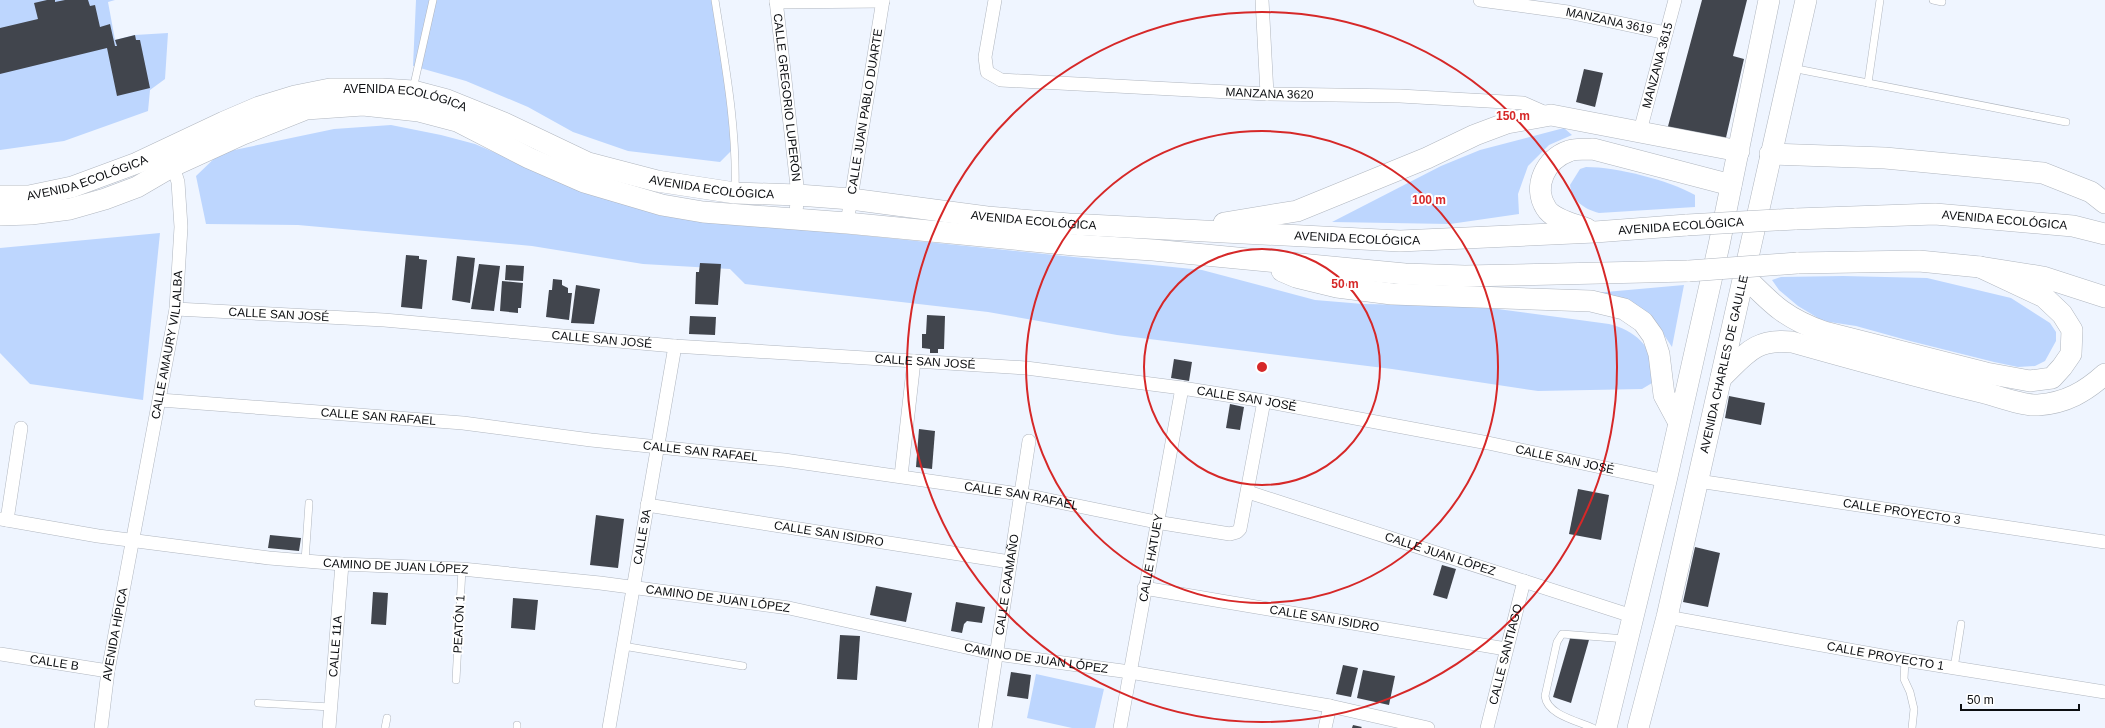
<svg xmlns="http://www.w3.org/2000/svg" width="2105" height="728" viewBox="0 0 2105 728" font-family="Arial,sans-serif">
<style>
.green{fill:#bdd6fe}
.building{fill:#41454d}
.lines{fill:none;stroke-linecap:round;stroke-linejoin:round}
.lane-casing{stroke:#b0b6bf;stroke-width:8}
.street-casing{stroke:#b0b6bf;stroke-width:14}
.primary-casing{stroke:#b0b6bf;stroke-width:22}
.lane{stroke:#fff;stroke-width:7}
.street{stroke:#fff;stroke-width:13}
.primary{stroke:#fff;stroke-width:21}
.primary-bridge-casing{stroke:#b0b6bf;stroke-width:22;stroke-linecap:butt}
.primary-bridge{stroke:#fff;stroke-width:21}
.ring{fill:none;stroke:#d62828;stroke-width:2}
.labels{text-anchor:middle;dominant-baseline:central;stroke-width:4;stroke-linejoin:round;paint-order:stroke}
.street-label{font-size:12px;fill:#0c0e11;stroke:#fff}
.centre{fill:#d62828;stroke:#fff;stroke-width:2}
.ring-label{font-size:12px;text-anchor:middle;font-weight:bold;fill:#d62828;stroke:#fff;stroke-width:4;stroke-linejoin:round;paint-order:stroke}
</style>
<rect width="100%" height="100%" fill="#eff5ff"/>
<!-- green -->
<g class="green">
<polygon points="0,0 115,0 108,2 115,40 135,35 168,33 165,79 150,90 148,111 64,141 0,150"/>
<polygon points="416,0 713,0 729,85 731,151 720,162 628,151 573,132 528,107 466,81 413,66"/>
<path d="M391 125 441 135 475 144 547 175 680 217 1202 270 1315 300 1363 304 1475 306 1609 324C1638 331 1658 351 1652 383L1642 389 1538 391 1392 369 1117 335 988 312 745 284 730 269 643 264 532 246 298 225 206 224 196 176 220 153 334 129Z"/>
<polygon points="1564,128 1572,135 1549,145 1528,166 1518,194 1519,214 1450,224 1332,222 1441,166 1480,150"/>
<path d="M1586 167C1617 167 1668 180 1695 195V207L1599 213C1584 209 1572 201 1570 185L1580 169Z"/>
<polygon points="160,233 143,400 30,384 0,353 0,248"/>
<polygon points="1843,276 1927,278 2011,298 2050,323 2056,332 2056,341 2045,361 2035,366 2018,367 1994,362 1910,341 1856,326 1823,321 1798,306 1779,290 1772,280 1781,277"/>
<polygon points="1684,285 1672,347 1660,329 1561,296"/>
<polygon points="1036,674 1104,689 1095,728 1072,728 1027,718"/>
</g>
<!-- building -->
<g class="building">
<polygon points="47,0 55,0 55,2 65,0 88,0 90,6 95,5 100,27 110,24 115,46 117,46 115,40 135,35 136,40 140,40 150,88 117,96 107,48 0,74 0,28 38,19 34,3"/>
<polygon points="1702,0 1747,0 1733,56 1744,59 1725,142 1667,130"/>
<polygon points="1584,69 1603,73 1595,107 1576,102"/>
<polygon points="406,255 419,256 419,259 427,260 422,309 401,307"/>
<polygon points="457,256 475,258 470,303 452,300"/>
<polygon points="700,263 721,264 718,305 695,304 696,272 699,272"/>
<polygon points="479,264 500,266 494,311 471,309"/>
<polygon points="506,265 524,266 523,281 505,280"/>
<polygon points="553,279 562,280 562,285 568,288 568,293 572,293 569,320 546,317 549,290 552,290"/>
<polygon points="502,281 523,283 521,308 518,308 518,313 500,311"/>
<polygon points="576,285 600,289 594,324 571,323"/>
<polygon points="927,315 945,316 944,349 938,349 938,353 930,353 930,349 922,348 922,334 926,334"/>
<polygon points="690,316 716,317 715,335 689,334"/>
<polygon points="1174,359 1192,362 1189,381 1171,378"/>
<polygon points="1729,396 1765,403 1761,425 1725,418"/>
<polygon points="1230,404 1244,407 1240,430 1226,428"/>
<polygon points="919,429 935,431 932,469 916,467"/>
<polygon points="1578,489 1609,495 1601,540 1569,534"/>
<polygon points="596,515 624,519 618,568 590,565"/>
<polygon points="270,535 301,538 299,551 268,548"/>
<polygon points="1695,547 1720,553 1708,607 1683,602"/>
<polygon points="1442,565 1456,569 1447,599 1433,595"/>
<polygon points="876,586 912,593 906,622 870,615"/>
<polygon points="373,592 388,593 386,625 371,624"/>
<polygon points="513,598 538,600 535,630 511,628"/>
<polygon points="956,602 985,607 982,623 967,621 964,624 962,633 951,631"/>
<polygon points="840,635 860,636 857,680 837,679"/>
<polygon points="1571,635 1589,640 1571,703 1553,697"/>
<polygon points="1343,665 1358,668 1351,697 1336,694"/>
<polygon points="1363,670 1395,676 1389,705 1357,698"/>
<polygon points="1011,672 1031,675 1028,699 1007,696"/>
<polygon points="1353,725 1362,727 1361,728 1352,728"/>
</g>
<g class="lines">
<defs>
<g id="lane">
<path d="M715 0C725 64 737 126 735 191"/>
<polyline points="1933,0 1942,2"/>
<polyline points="1792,68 2066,122"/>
<polyline points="1868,83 1880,0"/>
<polyline points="413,89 433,0"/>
<polyline points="305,561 309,503"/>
<polyline points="623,646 743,666"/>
<polyline points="1905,660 1904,679 1910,692 1914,709 1912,728"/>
<polyline points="1954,668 1961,624"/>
<polyline points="456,680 462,569"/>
<polyline points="258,703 331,707"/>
<polyline points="385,728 387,718"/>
<polyline points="517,728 517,725"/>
<path d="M1593 728C1578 721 1547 715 1545 696L1557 642 1562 634 1626 639"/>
</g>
<g id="street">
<path id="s1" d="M776 0 798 195 795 219"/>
<path id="s2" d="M995 0 985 57 987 72 1001 80 1267 94 1400 96 1523 103 1548 114"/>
<polyline points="1262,0 1267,94"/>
<path id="s3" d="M1480 0 1568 12 1666 33"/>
<polyline points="776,2 883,1"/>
<path id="s4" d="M1640 131 1675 0"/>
<path id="s5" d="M847 223 883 0"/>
<path id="s6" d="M176 309 384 320 674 346 1026 368 1182 388 1264 401 1488 443 1666 481"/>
<path id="s7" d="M160 400 463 423 591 440 784 460 1020 494 1156 522 1230 534 1237 532 1240 529 1264 401"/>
<polyline points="901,476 914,361"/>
<path id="s8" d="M1698 481 2105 542"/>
<path id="s9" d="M1248 492 1632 616"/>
<path id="s10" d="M647 505 1010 562"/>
<path id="s11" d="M0 519 98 536 269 558 342 564 462 569 600 583 789 608 997 654 1130 672 1330 706 1428 728"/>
<polyline points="7,520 21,428"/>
<path id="s12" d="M1144 588 1506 649"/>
<path id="s13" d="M1667 617 1905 660 2105 692"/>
<path id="s14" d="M0 654 108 671"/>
<path id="s15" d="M101 728 108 671 176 309 181 227 178 182 171 160"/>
<path id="s16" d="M329 728 342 564"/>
<path id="s17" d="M609 728 675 346"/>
<path id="s18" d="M985 728 1029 441"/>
<path id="s19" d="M1120 728 1182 388"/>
<polyline points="1325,728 1330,706"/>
<path id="s20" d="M1487 728 1524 581"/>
</g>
<g id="primary">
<polyline points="1770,154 1885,158 2043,173 2091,192 2105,203"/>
<path id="s21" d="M0 196H29L72 187 137 163 224 122 259 107 295 96 330 89H382L413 91 447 100 504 123 588 163 657 181 735 193 798 195 851 199 987 217 1069 224 1400 241 1595 232 1687 225"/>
<polyline points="0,215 31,214 70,209 105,199 137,187 173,166 243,134 306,109 363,105 419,111 457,121 529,158 584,182 662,205 703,212 847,223 1074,245 1153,250 1405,274 1465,276 1689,271"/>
<path id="s22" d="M1795 219 1935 214 2073 226 2105 234"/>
<polyline points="1224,223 1297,211 1427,158 1475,135 1507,123 1551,115 1739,151"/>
<path d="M1587 229C1575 224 1553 220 1546 208 1532 186 1546 159 1569 151 1576 148 1586 150 1593 149L1731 185"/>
<polyline points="1797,263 1919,261 1980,267 2043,277 2105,297"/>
<polyline points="1282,271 1296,277 1337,287 1392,294 1591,301 1624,309 1643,322 1653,336 1659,354 1664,395 1678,421"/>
<path d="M1745 277C1773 305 1785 318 1824 332L1986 373 2030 381 2052 378 2062 367 2071 354 2072 330 2062 314 2044 297 1980 267"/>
<path d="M1721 378C1746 354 1755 338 1792 342 1856 360 1920 378 1985 393 2000 397 2024 406 2038 405 2066 403 2085 392 2105 374"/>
<polyline points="1606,728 1666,481 1719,245 1769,0"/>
<path id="s23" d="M1638 728 1667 617 1806 0"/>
</g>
</defs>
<!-- lane casing -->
<use href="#lane" class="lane-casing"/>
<!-- street casing -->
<use href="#street" class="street-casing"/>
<!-- primary casing -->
<use href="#primary" class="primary-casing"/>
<!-- lane -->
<use href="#lane" class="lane"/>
<!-- street -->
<use href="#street" class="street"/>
<!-- primary -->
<use href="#primary" class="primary"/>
<defs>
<g id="primary-bridge">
<polyline points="1687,225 1795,219"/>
<polyline points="1689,271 1797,263"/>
</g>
</defs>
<!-- primary-bridge casing -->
<use href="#primary-bridge" class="primary-bridge-casing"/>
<!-- primary-bridge -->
<use href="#primary-bridge" class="primary-bridge"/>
</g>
<!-- distance rings -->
<g class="ring">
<circle cx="1262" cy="367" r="118"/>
<circle cx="1262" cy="367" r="236"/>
<circle cx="1262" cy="367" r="355"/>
</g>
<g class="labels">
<!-- street labels -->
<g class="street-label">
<text stroke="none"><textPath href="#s3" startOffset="131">MANZANA 3619</textPath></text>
<text stroke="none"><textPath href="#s4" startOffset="68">MANZANA 3615</textPath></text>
<text stroke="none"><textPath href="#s2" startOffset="358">MANZANA 3620</textPath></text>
<text stroke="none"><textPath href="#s1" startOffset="98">CALLE GREGORIO LUPERÓN</textPath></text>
<text stroke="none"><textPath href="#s21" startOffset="426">AVENIDA ECOLÓGICA</textPath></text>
<text stroke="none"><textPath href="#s5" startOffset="113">CALLE JUAN PABLO DUARTE</textPath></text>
<text stroke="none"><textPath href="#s21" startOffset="90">AVENIDA ECOLÓGICA</textPath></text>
<text stroke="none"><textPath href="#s21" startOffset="749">AVENIDA ECOLÓGICA</textPath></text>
<text stroke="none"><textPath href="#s21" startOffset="1073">AVENIDA ECOLÓGICA</textPath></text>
<text stroke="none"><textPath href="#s22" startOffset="210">AVENIDA ECOLÓGICA</textPath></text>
<text transform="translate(1681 226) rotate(-4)">AVENIDA ECOLÓGICA</text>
<text stroke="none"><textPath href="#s21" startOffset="1397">AVENIDA ECOLÓGICA</textPath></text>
<text stroke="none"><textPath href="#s6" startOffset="103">CALLE SAN JOSÉ</textPath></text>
<text stroke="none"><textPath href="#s6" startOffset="427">CALLE SAN JOSÉ</textPath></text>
<text stroke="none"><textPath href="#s15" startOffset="389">CALLE AMAURY VILLALBA</textPath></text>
<text stroke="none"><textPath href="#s6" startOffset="751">CALLE SAN JOSÉ</textPath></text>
<text stroke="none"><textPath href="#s23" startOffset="374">AVENIDA CHARLES DE GAULLE</textPath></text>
<text stroke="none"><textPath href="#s6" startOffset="1075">CALLE SAN JOSÉ</textPath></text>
<text stroke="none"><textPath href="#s7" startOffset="219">CALLE SAN RAFAEL</textPath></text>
<text stroke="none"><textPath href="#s7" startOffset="543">CALLE SAN RAFAEL</textPath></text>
<text stroke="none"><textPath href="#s6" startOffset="1399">CALLE SAN JOSÉ</textPath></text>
<text stroke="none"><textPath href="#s7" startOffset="867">CALLE SAN RAFAEL</textPath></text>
<text stroke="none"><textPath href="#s8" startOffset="206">CALLE PROYECTO 3</textPath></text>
<text stroke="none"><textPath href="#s10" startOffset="184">CALLE SAN ISIDRO</textPath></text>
<text stroke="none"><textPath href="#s17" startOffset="194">CALLE 9A</textPath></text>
<text stroke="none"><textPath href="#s9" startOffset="202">CALLE JUAN LÓPEZ</textPath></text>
<text stroke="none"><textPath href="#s19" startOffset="173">CALLE HATUEY</textPath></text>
<text stroke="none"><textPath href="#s11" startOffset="399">CAMINO DE JUAN LÓPEZ</textPath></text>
<text stroke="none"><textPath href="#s18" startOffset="145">CALLE CAAMAÑO</textPath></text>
<text stroke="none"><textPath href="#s11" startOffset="723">CAMINO DE JUAN LÓPEZ</textPath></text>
<text stroke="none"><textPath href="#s12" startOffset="183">CALLE SAN ISIDRO</textPath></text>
<text transform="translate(459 624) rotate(-87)">PEATÓN 1</text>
<text stroke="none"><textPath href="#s15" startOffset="95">AVENIDA HÍPICA</textPath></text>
<text stroke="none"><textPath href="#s16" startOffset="82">CALLE 11A</textPath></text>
<text stroke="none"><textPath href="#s20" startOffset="76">CALLE SANTIAGO</textPath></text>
<text stroke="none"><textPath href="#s13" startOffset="222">CALLE PROYECTO 1</textPath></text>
<text stroke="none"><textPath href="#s11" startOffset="1047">CAMINO DE JUAN LÓPEZ</textPath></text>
<text stroke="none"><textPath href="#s14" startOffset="55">CALLE B</textPath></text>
</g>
</g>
<circle cx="1262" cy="367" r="6" class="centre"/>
<g class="ring-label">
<text x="1513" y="120">150 m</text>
<text x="1429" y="204">100 m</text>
<text x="1345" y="288">50 m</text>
</g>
<!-- scale -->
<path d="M1961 704v6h118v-6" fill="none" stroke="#0c0e11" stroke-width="2"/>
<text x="1967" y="704" font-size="12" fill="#0c0e11" stroke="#ffffff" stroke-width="3" paint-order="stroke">50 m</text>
</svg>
